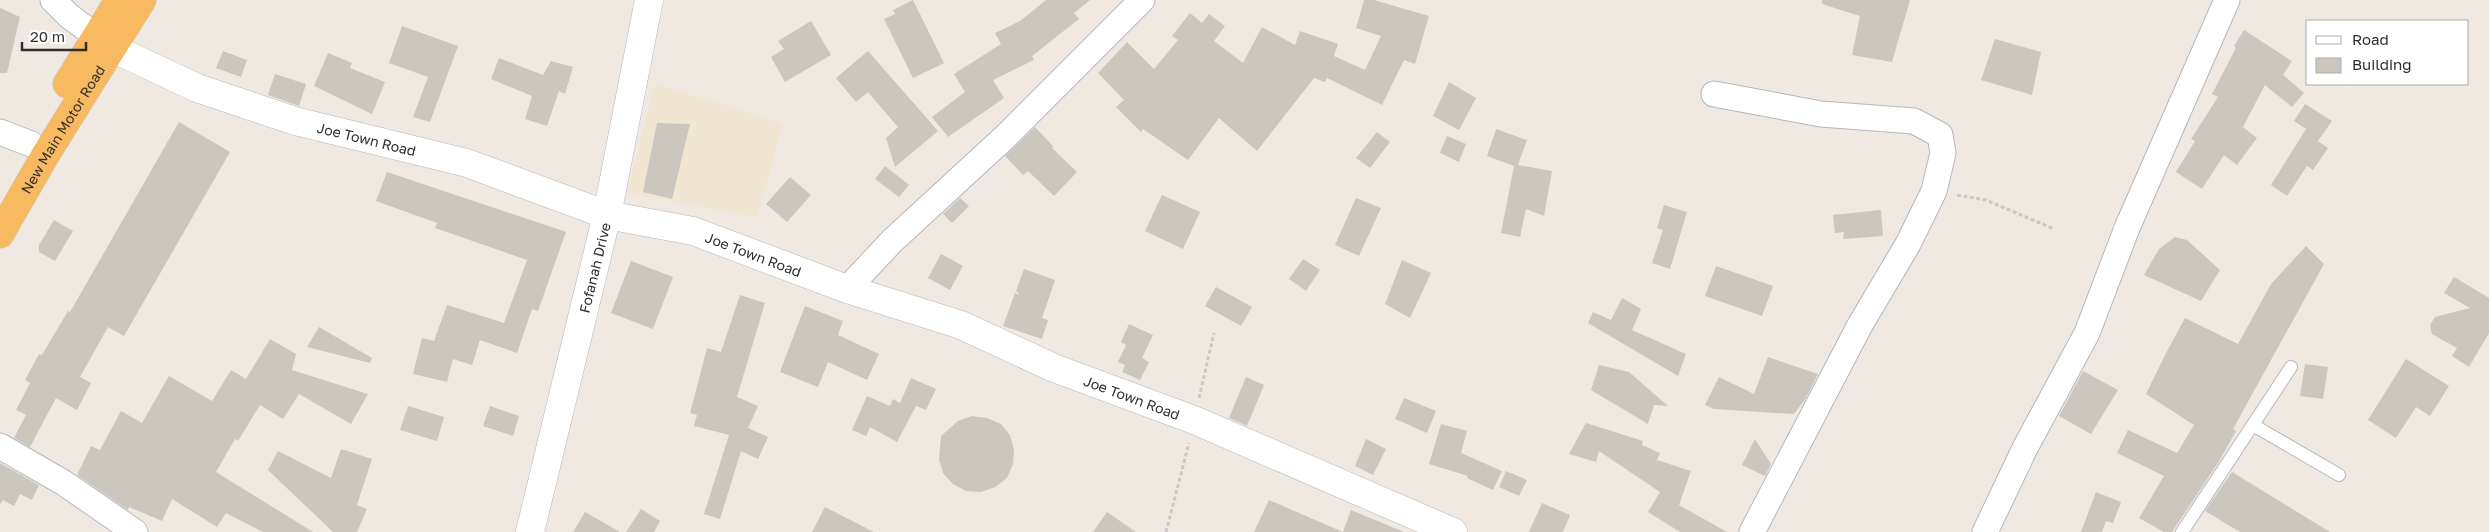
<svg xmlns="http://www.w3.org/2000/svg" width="2489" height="532" viewBox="0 0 2489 532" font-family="'Golos Text',sans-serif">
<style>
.education{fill:#f0e6d1}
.building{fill:#cbc7bf}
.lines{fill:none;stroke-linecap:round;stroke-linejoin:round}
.service-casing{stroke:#b4b7c1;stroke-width:14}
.minor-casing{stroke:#b4b7c1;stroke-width:27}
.tertiary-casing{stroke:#b4b7c1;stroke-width:29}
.trunk-casing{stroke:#c9c9c9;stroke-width:29}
.path{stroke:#c9c9c9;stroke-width:3;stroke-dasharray:4 2.5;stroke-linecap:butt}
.service{stroke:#fff;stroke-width:12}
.minor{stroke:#fff;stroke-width:25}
.tertiary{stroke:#fff;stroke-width:28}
.trunk{stroke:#f8ba60;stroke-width:28}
.labels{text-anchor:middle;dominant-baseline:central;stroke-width:4;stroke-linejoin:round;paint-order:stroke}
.street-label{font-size:14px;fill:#2e2e2e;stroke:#fff}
</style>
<rect width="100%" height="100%" fill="#efe9e1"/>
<!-- education -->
<polygon class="education" points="655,83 783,124 757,217 627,193"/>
<!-- building -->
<g class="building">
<polygon points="913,0 944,63 913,78 884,19 895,14 893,10"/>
<polygon points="1046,0 1090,0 1074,13 1079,19 1032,56 1034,60 993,80 1004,98 948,137 932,117 965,92 954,74 1001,44 995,33 1020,21"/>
<polygon points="1364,0 1374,0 1429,16 1415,64 1404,60 1382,105 1327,78 1325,82 1314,78 1257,151 1219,118 1188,160 1143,129 1141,132 1116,107 1124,100 1098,73 1127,42 1154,69 1178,40 1172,36 1190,13 1202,23 1209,14 1225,26 1214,41 1243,63 1262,27 1295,45 1300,31 1338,44 1334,56 1365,70 1381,36 1356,28"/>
<polygon points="1822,0 1910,0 1892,62 1852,55 1860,16 1822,4"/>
<polygon points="0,8 20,17 7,73 0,73"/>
<polygon points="811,21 831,55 785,82 771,57 784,49 778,41"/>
<polygon points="402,26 458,46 430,122 413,117 428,77 389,63"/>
<polygon points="2244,30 2292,61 2283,75 2304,93 2292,107 2265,85 2243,127 2257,138 2237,165 2224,155 2202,189 2176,172 2195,141 2191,139 2218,97 2212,94 2236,48 2234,46"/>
<polygon points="1995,39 2041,52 2032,95 1981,80"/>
<polygon points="223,51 247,60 241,77 216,68"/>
<polygon points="868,51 938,131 895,167 886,138 898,127 868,92 856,102 836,78"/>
<polygon points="328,53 352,63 350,68 385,82 372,114 314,86"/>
<polygon points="499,58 543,75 551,61 573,67 565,94 559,91 547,126 525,119 532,96 491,79"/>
<polygon points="275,74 306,84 299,106 268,95"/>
<polygon points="1449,82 1476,98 1459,130 1433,116"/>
<polygon points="2305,104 2332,121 2318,141 2328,148 2313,170 2307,166 2287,196 2271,185 2306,129 2294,121"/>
<polygon points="179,122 230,152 124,336 108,327 80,377 91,383 77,410 56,398 30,447 14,438 26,415 16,410 30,383 25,380 39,354 42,355 68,311 70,312"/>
<polygon points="657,123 690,124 672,199 643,192"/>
<polygon points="1035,127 1053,146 1052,148 1077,172 1054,196 1028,171 1023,175 1005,156"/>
<polygon points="1496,129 1527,140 1518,165 1552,171 1544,216 1526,209 1520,237 1501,233 1514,166 1487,156"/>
<polygon points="1377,132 1390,142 1370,168 1356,158"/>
<polygon points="1447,136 1466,144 1459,162 1440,153"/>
<polygon points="885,166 909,185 899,197 875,179"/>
<polygon points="387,172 566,232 538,311 532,309 517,353 480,340 472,365 453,359 447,382 413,374 422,338 434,341 447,305 504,323 527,260 435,228 437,223 376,201"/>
<polygon points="790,177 811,195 787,222 766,204"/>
<polygon points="1162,195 1200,212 1183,249 1145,231"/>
<polygon points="960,198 969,206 952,223 943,214"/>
<polygon points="1356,198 1381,208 1359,256 1335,245"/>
<polygon points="1664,205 1687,212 1670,269 1652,263 1663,230 1657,228"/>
<polygon points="1881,210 1883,236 1843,239 1844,232 1835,233 1833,215"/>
<polygon points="54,220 73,231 55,261 39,252 39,245"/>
<polygon points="2175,237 2187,240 2220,270 2201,301 2144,275 2159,249"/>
<polygon points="2306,246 2324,264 2233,429 2236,431 2218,463 2172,532 2164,532 2139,518 2164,476 2117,453 2128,430 2177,453 2194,425 2146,394 2165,355 2185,318 2238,344 2271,284"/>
<polygon points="941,254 963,266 950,290 928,278"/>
<polygon points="1303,259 1320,270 1306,291 1289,279"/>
<polygon points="1402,260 1431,273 1410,318 1385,304"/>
<polygon points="631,261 673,277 653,329 611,313"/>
<polygon points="1716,266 1773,286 1762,316 1705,296"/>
<polygon points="1024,269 1055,280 1042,318 1048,320 1042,339 1003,326 1015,293 1020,295 1016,291"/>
<polygon points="2454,277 2489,298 2489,333 2469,367 2452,356 2457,348 2432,334 2430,325 2435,317 2470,308 2444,293"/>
<polygon points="1216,287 1252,307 1241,326 1205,306"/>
<polygon points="740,295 765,303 737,397 758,406 748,428 768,437 758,459 741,451 720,519 704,514 729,435 694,426 697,415 690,413 707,348 721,352"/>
<polygon points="1622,298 1641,309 1632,330 1686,354 1678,376 1588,323 1593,312 1611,320"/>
<polygon points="805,306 843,321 838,335 879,354 867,380 828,362 818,387 780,372"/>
<polygon points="1129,324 1153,335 1142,358 1149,362 1140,380 1122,372 1125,365 1118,362 1126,345 1121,342"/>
<polygon points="319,327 372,358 370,363 307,347"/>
<polygon points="270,339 296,354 292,370 368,394 351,424 299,394 283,419 260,405 238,441 235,439 216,472 313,532 263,532 226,513 217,527 172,499 162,521 129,507 128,510 77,475 91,446 100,450 121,411 142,423 169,376 212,401 231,370 246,379"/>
<polygon points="1768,357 1818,374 1806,398 1794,414 1714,409 1705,405 1719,377 1754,394"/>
<polygon points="2406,359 2449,386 2430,416 2416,407 2396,438 2368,420"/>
<polygon points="2305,364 2328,367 2323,399 2300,396"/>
<polygon points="1599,365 1629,372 1668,406 1654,405 1648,424 1591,390"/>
<polygon points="2083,371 2118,390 2091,434 2059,416"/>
<polygon points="1246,377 1264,385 1247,426 1229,418"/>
<polygon points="911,378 936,389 926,410 916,406 897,442 870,427 866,436 852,430 867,396 890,406 893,399 900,403"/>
<polygon points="1404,398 1436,411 1427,433 1395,419"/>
<polygon points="408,406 444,417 437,441 400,430"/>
<polygon points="490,406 519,416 513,436 483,426"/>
<polygon points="972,416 987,418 1001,424 1010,435 1014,450 1013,464 1007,478 995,487 981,492 966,491 953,484 943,473 939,459 941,436 958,421"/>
<polygon points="1586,423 1643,441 1642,445 1660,453 1657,460 1691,471 1679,505 1727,532 1680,532 1648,512 1660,492 1599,451 1596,462 1569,454"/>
<polygon points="1441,424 1467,431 1461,453 1502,471 1493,490 1467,478 1468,476 1429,464"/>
<polygon points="1366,439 1386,449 1373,475 1355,466"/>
<polygon points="1755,439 1771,464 1765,476 1742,465"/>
<polygon points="341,449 372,459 357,505 367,509 357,532 333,532 268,470 278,451 331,478"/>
<polygon points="0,463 39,485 32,500 20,494 14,506 3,500 0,504"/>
<polygon points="1506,471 1527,480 1519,496 1499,487"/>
<polygon points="2232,472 2330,532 2240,532 2205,511"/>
<polygon points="2096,492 2121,502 2113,523 2106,521 2102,532 2081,532"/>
<polygon points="1269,500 1343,532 1351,510 1404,532 1254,532"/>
<polygon points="1542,503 1570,515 1563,532 1529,532"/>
<polygon points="825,507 874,532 812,532"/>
<polygon points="641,509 660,521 654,532 626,532"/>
<polygon points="585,512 620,532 573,532"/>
<polygon points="1107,512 1136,532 1093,532"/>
</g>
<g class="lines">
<defs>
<g id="service">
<polyline points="2253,425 2339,475"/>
<polyline points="2182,532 2291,367"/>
</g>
<g id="minor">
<polyline points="53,0 69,16 96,36"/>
<polyline points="1714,94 1821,114 1914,121 1940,135 1943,153 1934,191 1908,244 1860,325 1752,532"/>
<polyline points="0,132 31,144"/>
<polyline points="847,289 892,241 1005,137 1142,0"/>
<polyline points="0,446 64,483 135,532"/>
<polyline points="1985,532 2025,448 2087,333 2127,228 2227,0"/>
</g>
<g id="tertiary">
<path id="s1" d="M96 36 112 48 197 88 295 121 467 163 607 215 693 231 847 289 961 325 1054 368 1194 420 1453 532"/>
<path id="s2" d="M530 532 607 215 649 0"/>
</g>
<g id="trunk">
<polyline points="67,84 119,0"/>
<path id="s3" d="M0 234 46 154 142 0"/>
</g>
</defs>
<!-- service casing -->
<use href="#service" class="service-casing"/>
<!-- minor casing -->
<use href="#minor" class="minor-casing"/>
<!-- tertiary casing -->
<use href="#tertiary" class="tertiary-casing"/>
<!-- trunk casing -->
<use href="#trunk" class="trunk-casing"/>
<!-- path -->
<g class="path">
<polyline points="1957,195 1986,200 2054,229"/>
<polyline points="1199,398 1214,333"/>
<polyline points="1166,532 1189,443"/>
</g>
<!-- service -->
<use href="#service" class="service"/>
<!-- minor -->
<use href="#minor" class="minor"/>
<!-- tertiary -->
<use href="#tertiary" class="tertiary"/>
<!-- trunk -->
<use href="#trunk" class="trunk"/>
</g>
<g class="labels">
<!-- street labels -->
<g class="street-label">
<text stroke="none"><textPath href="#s3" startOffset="122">New Main Motor Road</textPath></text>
<text stroke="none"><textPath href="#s1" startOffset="291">Joe Town Road</textPath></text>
<text stroke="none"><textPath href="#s1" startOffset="696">Joe Town Road</textPath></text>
<text stroke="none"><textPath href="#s2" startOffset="272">Fofanah Drive</textPath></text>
<text stroke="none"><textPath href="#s1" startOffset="1101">Joe Town Road</textPath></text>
</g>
</g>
<!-- legend -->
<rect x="2306" y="20" width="162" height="65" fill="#ffffff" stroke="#ababab"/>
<rect x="2316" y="36" width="25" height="8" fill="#ffffff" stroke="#ababab"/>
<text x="2352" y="45" font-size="15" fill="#2e2e2e">Road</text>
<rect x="2316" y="58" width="25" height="15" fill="#cbc7bf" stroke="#ababab"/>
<text x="2352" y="70" font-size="15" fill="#2e2e2e">Building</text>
<!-- scale -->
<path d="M22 42v8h64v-8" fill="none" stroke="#2e2e2e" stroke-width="2.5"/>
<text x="30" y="42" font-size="15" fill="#2e2e2e" stroke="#ffffff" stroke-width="4" paint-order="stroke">20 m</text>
</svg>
